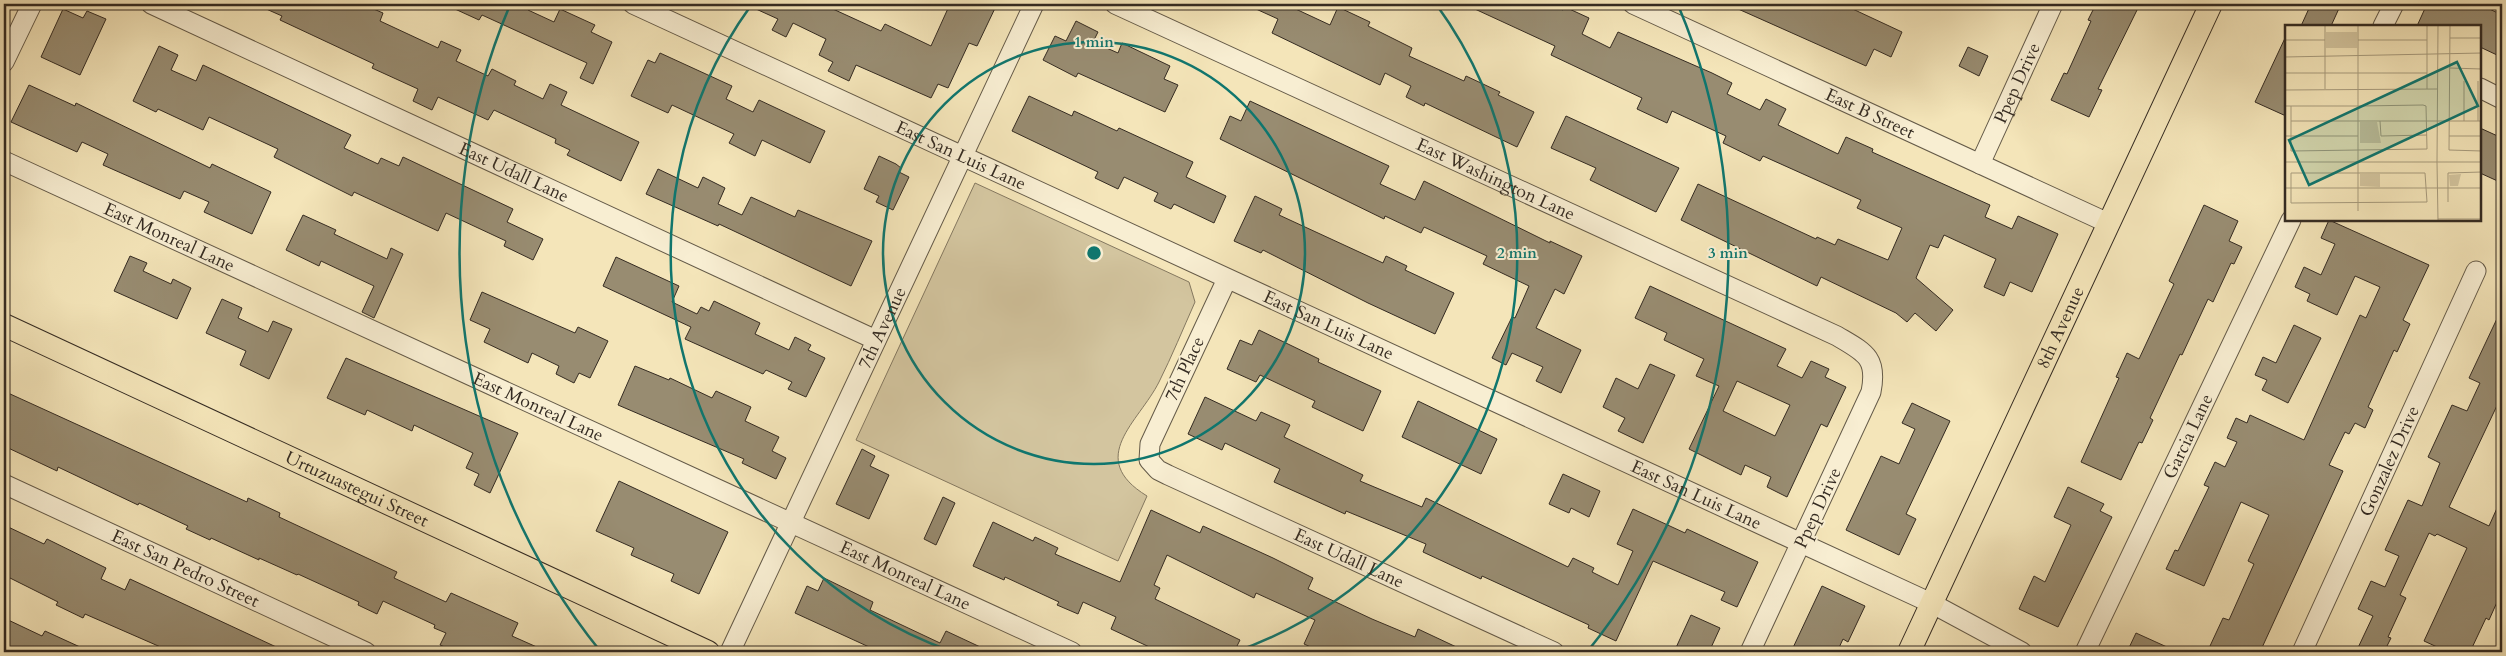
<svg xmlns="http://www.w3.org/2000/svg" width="2506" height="656" viewBox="0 0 2506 656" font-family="Cardo,serif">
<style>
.green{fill:#d3c59f;stroke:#847860}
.building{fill:#988c71;stroke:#342b22;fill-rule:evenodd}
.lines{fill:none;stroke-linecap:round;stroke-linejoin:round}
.minor-casing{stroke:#645a48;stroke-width:21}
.major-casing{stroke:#342b22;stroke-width:24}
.minor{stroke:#f8eed2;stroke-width:19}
.major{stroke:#f4e5b9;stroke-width:22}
.ring{fill:none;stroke:#0f766e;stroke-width:2.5}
.labels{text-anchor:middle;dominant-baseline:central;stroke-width:4;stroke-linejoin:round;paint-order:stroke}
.street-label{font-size:18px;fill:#342b22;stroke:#f8eed2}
.inset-road{fill:none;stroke:#a79b7d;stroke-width:1}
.view{fill:#0f766e;fill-opacity:0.15;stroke:#0f766e;stroke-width:2.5}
.inset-edge{fill:none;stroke:#342b22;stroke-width:2.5}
.centre{fill:#0f766e;stroke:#f8eed2;stroke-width:2.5}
.ring-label{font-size:15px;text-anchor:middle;font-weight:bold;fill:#0f766e;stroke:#f8eed2;stroke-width:4;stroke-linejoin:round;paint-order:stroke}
</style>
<rect width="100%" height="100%" fill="#f4e5b9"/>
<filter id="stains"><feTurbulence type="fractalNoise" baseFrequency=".004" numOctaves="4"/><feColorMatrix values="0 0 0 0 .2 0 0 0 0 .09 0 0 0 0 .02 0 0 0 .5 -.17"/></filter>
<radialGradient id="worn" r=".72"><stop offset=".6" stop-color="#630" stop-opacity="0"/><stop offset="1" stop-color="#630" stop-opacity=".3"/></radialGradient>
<!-- green -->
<path class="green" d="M975 183 1189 282 1195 302C1183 329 1172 356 1159 382 1139 422 1085 458 1147 496L1118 561 856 440Z"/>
<!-- building -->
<g class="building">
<polygon points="255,4 362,4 383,13 380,21 438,48 441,41 461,50 456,61 488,76 492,69 516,81 514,85 543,99 550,84 567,92 561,105 639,142 621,181 567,155 570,150 555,143 556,139 494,110 488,120 438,97 432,110 413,101 418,89 372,68 374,64 280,20 282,16"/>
<polygon points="444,4 530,4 528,10 554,22 560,9 595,25 591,32 612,42 593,84 580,78 587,63 482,15 479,20"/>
<polygon points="745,4 822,4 881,31 885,24 931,46 950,4 997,4 977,46 969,43 948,88 938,84 931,98 856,65 849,81 828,71 833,62 819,55 826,39 793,23 786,37 772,30 778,19"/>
<polygon points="1245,4 1285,4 1330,25 1338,7 1370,22 1368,26 1412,48 1409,56 1464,81 1466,76 1500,92 1498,95 1534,112 1517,147 1425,103 1424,106 1406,97 1411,86 1385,73 1380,85 1272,33 1278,19"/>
<polygon points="1464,4 1550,4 1563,10 1565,7 1589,18 1582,34 1610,48 1618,32 1712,73 1732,83 1727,94 1760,110 1766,99 1786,109 1778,125 1838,154 1846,137 1873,149 1872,152 1990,205 1985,217 2012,229 2018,216 2058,234 2032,292 2010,282 2004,296 1984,287 1996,259 1944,235 1938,248 1930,245 1916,278 1953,310 1936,331 1915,313 1907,322 1896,313 1821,277 1817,286 1681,220 1698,184 1816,239 1817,237 1835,245 1838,239 1888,260 1902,228 1857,208 1861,200 1763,156 1760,161 1723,143 1726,136 1672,111 1667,123 1637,109 1642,98 1551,55 1555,46"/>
<polygon points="1727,4 1842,4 1902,32 1891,57 1874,49 1866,66"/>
<polygon points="2096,4 2140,4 2098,89 2102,90 2089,117 2051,100 2064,73 2067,74 2091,21 2088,20"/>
<polygon points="2311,4 2341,4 2331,26 2301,26"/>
<polygon points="2427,4 2479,4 2502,15 2502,43 2497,55 2480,47 2480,26 2417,26"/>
<polygon points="63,9 83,18 87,11 106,19 80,75 41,57"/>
<polygon points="1076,21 1098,32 1093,42 1118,53 1122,43 1170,66 1164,79 1178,85 1165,112 1078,73 1076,77 1043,60 1055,36 1066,41"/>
<polygon points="2286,36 2286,116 2255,102"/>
<polygon points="159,46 178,55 171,70 196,81 203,65 351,135 344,148 378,164 381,158 399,166 403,157 513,209 507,222 543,239 533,260 504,246 506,241 446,213 438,231 354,192 352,196 274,157 278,149 209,117 203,130 158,109 156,112 133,101"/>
<polygon points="1968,47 1988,56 1979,76 1959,66"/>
<polygon points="660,53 732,86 726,99 753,112 759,100 825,131 810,163 762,140 755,156 729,143 734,134 672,105 668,113 631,96 648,60 655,63"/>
<polygon points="29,85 75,106 76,103 210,168 212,164 271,192 252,234 204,212 209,202 184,191 180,199 103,165 108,154 82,142 77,152 11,122"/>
<polygon points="1029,96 1072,116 1074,111 1117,131 1119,128 1193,162 1186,177 1226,196 1214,223 1174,204 1171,209 1154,201 1158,193 1124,177 1118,189 1095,178 1098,172 1012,131"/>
<polygon points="1250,101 1389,166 1380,184 1415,200 1424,181 1550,243 1550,241 1582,256 1564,294 1555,289 1536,328 1581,350 1561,393 1536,381 1543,367 1512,353 1506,365 1492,358 1512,317 1515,318 1529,286 1483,264 1487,256 1424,227 1421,233 1385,216 1384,219 1220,139 1230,116 1241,121"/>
<polygon points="1566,116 1679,168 1656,212 1590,180 1596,168 1551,148"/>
<polygon points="2480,128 2502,138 2502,183 2480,173"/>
<polygon points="879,156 896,164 901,168 899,172 909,177 893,210 876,202 879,196 864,189"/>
<polygon points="658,169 698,188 703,177 725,188 718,204 742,215 751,197 795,217 798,210 872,241 851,286 719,224 718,226 646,194"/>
<polygon points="1255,196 1282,209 1279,215 1383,263 1386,256 1407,266 1405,270 1454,293 1435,334 1368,303 1263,250 1261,253 1234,241"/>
<polygon points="2204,205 2238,221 2229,241 2242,247 2234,264 2231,263 2213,302 2208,299 2182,355 2180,354 2150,418 2153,420 2142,443 2139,442 2121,480 2081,462 2119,378 2116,377 2127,353 2139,359 2174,284 2169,281"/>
<polygon points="303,215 336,230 334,234 387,259 391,248 403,254 374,318 362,312 374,286 321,261 319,266 286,250"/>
<polygon points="2329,220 2429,265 2403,320 2410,324 2397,352 2394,350 2368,407 2373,410 2365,428 2355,423 2349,434 2345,432 2329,465 2343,471 2260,652 2223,652 2210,646 2223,618 2229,620 2254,564 2248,561 2269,515 2241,502 2204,586 2166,569 2175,550 2178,551 2209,487 2204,485 2215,462 2225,467 2237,442 2227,438 2236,418 2247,423 2250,415 2304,440 2360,315 2366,318 2380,287 2355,276 2337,315 2307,301 2310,294 2295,287 2304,267 2321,275 2335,244 2321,238"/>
<polygon points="130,256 147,263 143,271 171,284 173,279 191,288 177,319 114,291"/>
<polygon points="616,257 679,286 672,302 697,314 701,307 709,311 714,301 760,323 755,334 789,350 795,337 811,345 808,350 825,358 806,397 788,389 792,382 766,370 763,374 685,339 691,327 603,286"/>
<path d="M1650 286 1786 349 1777 366 1802 378 1811 361 1829 369 1825 377 1846 387 1827 427 1821 424 1787 497 1767 487 1771 477 1745 465 1741 475 1689 449 1719 386 1696 376 1704 359 1664 340 1667 333 1635 318ZM1737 381 1790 405 1775 436 1723 411Z"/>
<polygon points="482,292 575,333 578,327 608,341 590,378 579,373 574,383 556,374 559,366 532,353 528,363 484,342 490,329 470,320"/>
<polygon points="222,299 242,308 238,318 268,332 273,321 292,329 269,379 240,365 246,351 206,333"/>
<polygon points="2502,308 2502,395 2449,507 2489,526 2502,497 2502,591 2489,620 2486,618 2470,652 2448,652 2424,641 2467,548 2437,534 2435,536 2429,533 2400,595 2406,598 2388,637 2391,638 2384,652 2356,652 2373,616 2358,609 2371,581 2385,587 2399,556 2385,550 2408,500 2422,506 2440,463 2428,457 2452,405 2467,411 2480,383 2469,378"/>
<polygon points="2294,325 2321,338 2288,403 2262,390 2267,380 2255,375 2263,357 2276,363"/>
<polygon points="1259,330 1319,359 1318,362 1381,391 1363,431 1312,407 1315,401 1260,375 1256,382 1227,369 1240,340 1252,345"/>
<polygon points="346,358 518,433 490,493 474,485 479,474 466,468 473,453 414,425 412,431 367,410 365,415 327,398"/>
<polygon points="1650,364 1675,375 1643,443 1618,431 1625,418 1603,407 1616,378 1638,389"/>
<polygon points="635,366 669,380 670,378 712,398 716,391 751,407 745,421 779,437 772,451 786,458 776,479 742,463 744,459 618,405"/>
<polygon points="8,393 247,502 248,498 280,513 279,517 397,572 394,578 446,602 451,593 518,623 512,636 548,652 457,652 440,645 446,633 434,628 435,625 383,601 377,614 358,605 359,602 298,574 297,575 259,558 259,560 211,538 210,540 186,529 188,526 139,503 138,505 58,467 57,471 4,446 4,403"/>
<polygon points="1205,397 1256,421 1261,412 1290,425 1284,437 1363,475 1360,481 1422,507 1426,498 1568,567 1573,558 1594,568 1592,572 1618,585 1633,551 1617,544 1633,509 1685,533 1687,529 1758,562 1737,607 1721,600 1725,592 1653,561 1616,641 1588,628 1589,625 1530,598 1482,576 1481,579 1423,552 1426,544 1346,511 1345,514 1274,482 1280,469 1225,443 1222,450 1188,434"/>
<polygon points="1418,401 1497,439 1481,474 1402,437"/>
<polygon points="1912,403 1950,421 1906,514 1916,519 1899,555 1846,530 1881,456 1899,464 1915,429 1902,423"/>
<polygon points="862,449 875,456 870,466 889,475 869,519 836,504"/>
<polygon points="1563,474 1600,491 1589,517 1571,508 1569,513 1549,504"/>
<polygon points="619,481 728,532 699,594 671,581 674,574 631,555 634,548 596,531"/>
<polygon points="2068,487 2104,504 2100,511 2112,517 2058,627 2019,609 2034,576 2045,582 2071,525 2054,517"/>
<polygon points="943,497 955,503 936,545 924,539"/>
<polygon points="1151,510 1200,533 1203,526 1273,558 1313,578 1308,589 1372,619 1415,637 1418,629 1467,652 1322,652 1304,644 1315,620 1256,593 1254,598 1167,555 1154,585 1160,588 1155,599 1240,640 1234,652 1160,652 1111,629 1116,617 1083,602 1078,614 1057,605 1059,602 1005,577 1004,580 973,566 993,522 1033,541 1035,537 1058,548 1055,554 1120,582"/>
<polygon points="4,525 44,544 47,539 106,568 101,579 125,590 130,579 287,652 172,652 85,614 83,618 56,605 58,602 4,575"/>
<polygon points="824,578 873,602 870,610 940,643 946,631 991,652 880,652 795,613 807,586 818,591"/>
<polygon points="1822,586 1865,606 1848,642 1843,639 1837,652 1791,652"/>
<polygon points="1691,615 1720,628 1709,652 1674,652"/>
<polygon points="4,618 42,636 45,631 91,652 4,652"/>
<polygon points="2136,633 2178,652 2127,652"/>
</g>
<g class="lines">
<defs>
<g id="minor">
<path id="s1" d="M151 4 876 340"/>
<path id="s2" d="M633 4 1931 603 2022 652"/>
<path id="s3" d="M1115 4 1837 336C1864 352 1878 357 1871 392L1750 652"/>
<path id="s4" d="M1633 4 2108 223"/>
<polyline points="2383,26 2394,4"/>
<polyline points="4,62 32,4"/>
<polyline points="2480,88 2502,99"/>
<path id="s5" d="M4 161 1072 652"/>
<path id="s6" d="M1980 164 2053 4"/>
<path id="s7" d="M1227 279 1150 444 1149 460 1158 470 1168 475 1554 652"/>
<path id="s8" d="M4 484 366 652"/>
<path id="s9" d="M730 652 1034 4"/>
<path id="s10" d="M2085 652 2291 220"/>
<path id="s11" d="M2302 652 2476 271"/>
</g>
<g id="major">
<path id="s12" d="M4 325 708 652"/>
<path id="s13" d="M1909 652 2211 4"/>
</g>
</defs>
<!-- minor casing -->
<use href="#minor" class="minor-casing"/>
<!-- major casing -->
<use href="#major" class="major-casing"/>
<!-- minor -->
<use href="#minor" class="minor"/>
<!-- major -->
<use href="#major" class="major"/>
</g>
<!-- distance rings -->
<g class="ring">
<circle cx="1094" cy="253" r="211"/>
<path d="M953 652A423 423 0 0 1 752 4M1436 4A423 423 0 0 1 1235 652"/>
<path d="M601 652A634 634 0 0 1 510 5M1678 5A634 634 0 0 1 1587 652"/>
</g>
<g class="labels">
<!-- street labels -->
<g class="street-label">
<text stroke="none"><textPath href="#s6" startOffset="89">Ppep Drive</textPath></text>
<text stroke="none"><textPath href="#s4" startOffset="261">East B Street</textPath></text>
<text stroke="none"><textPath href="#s2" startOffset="361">East San Luis Lane</textPath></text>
<text stroke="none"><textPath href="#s1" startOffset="400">East Udall Lane</textPath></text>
<text stroke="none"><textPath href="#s3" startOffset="419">East Washington Lane</textPath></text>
<text stroke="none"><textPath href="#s5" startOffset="182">East Monreal Lane</textPath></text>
<text stroke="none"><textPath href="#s2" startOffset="766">East San Luis Lane</textPath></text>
<text stroke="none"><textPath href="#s9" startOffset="358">7th Avenue</textPath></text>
<text stroke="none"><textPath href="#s13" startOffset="358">8th Avenue</textPath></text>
<text transform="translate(1185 369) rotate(-65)">7th Place</text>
<text stroke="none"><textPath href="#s5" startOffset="588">East Monreal Lane</textPath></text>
<text stroke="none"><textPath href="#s10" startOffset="239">Garcia Lane</textPath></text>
<text stroke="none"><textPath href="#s11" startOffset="210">Gonzalez Drive</textPath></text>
<text stroke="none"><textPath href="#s12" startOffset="389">Urtuzuastegui Street</textPath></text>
<text stroke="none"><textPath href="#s2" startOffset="1171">East San Luis Lane</textPath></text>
<text transform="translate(1818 508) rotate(-65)">Ppep Drive</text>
<text stroke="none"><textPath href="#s7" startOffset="422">East Udall Lane</textPath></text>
<text stroke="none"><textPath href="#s8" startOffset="200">East San Pedro Street</textPath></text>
<text stroke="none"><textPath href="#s5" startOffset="992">East Monreal Lane</textPath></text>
</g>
</g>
<!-- overview -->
<g transform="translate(2285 25)">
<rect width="196" height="196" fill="#f4e5b9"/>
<path d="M41 7H72V23H41ZM75 97H92L96 118H75ZM75 149H95V162L75 161ZM176 149 173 161H165L164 150Z" fill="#d3c59f"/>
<path class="inset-road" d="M40 0V64M73 0V186M142 0V64M165 0 164 125 197 126M165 13H197M0 15H40M73 15H142M0 32 197 28M165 43 197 44M0 48H142M179 56V96M193 56V96M0 65 152 64M0 81H75L138 80 141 81 142 124 6 126V81M6 96H197M95 96 96 111 142 110M0 111H73M164 111H197M0 137H197M152 137 153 196M152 137 153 0M6 148H140L142 177 6 178ZM0 163H197M163 177V148L197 147M153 194H197"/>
<path class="view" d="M172 37 193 81 24 160 4 115Z"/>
<rect width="196" height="196" class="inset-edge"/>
</g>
<circle cx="1094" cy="253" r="8" class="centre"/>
<g class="ring-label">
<text x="1094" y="47">1 min</text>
<text x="1517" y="258">2 min</text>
<text x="1728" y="258">3 min</text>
</g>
<!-- margin -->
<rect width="2506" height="656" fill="none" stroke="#f4e5b9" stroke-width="20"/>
<rect x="5" y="5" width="2496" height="646" fill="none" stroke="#342b22" stroke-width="2.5"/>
<rect x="10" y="10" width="2486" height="636" fill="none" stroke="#342b22"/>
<rect width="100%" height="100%" filter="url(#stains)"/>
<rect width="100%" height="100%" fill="url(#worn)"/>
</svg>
